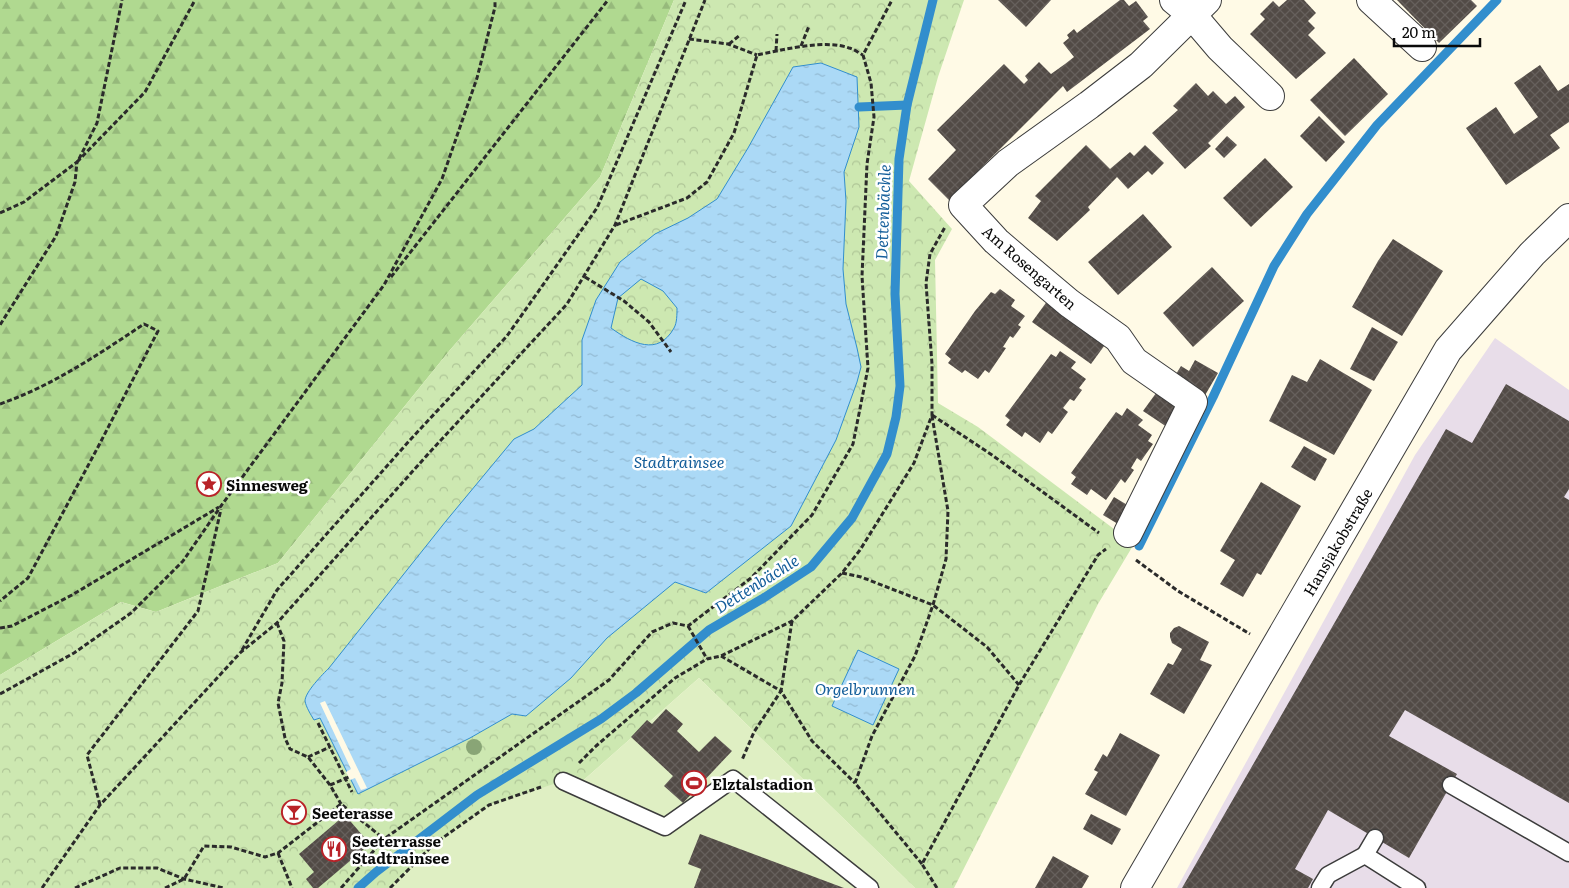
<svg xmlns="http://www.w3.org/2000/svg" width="1569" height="888" viewBox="0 0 1569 888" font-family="Literata,serif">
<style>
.industrial{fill:#e8dde9}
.forest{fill:url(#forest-firs)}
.park{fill:url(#park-crowns)}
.pitch{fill:#dfefc3}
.water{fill:url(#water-ripples);stroke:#328ecd;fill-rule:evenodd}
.pier{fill:#fffae6}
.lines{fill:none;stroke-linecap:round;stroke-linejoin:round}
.stream{stroke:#328ecd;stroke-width:9}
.building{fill:url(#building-cross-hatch)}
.lane-casing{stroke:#3c3c3c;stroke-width:19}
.street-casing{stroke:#3c3c3c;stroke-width:30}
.path{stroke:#2b2b2b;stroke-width:3;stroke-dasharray:5 2.5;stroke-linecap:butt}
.lane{stroke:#fff;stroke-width:16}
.street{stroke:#fff;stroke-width:28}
.tree{fill:#89a576}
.labels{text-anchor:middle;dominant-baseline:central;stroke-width:5;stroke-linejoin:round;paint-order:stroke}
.street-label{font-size:15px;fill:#090909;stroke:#fff}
.poi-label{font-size:15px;font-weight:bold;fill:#090909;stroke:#fff;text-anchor:start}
.water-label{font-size:16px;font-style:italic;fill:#145e9a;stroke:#fff}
</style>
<defs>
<pattern id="forest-firs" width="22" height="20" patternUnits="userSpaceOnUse" patternTransform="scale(1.25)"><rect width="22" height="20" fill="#b0d990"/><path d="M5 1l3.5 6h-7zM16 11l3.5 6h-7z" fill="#96b97b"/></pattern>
<pattern id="park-crowns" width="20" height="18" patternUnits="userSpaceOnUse" patternTransform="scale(1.25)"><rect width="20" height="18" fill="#cde8b1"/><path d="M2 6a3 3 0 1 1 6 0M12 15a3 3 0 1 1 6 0" fill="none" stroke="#afc697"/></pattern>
<pattern id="water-ripples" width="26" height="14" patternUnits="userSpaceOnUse" patternTransform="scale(1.25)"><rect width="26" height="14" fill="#abd9f6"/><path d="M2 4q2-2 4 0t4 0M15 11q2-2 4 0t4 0" fill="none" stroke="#92b9d2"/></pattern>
<pattern id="building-cross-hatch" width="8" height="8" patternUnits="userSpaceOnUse" patternTransform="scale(1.25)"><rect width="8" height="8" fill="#524b46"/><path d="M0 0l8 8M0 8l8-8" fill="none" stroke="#66605c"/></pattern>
</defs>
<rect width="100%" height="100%" fill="#fffae6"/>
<!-- industrial -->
<polygon class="industrial" points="1495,338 1569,390 1569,888 1177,888 1415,455"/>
<!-- forest -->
<polygon class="forest" points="0,0 674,0 600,177 450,350 278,563 156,612 121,602 0,675"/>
<!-- park -->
<polygon class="park" points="674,0 964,0 938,77 909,181 952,229 935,260 938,403 978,427 1134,544 1098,604 954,888 915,888 699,678 577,786 434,844 390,888 0,888 0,675 121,602 156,612 278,563 450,350 600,177"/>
<!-- pitch -->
<polygon class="pitch" points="699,678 915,888 390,888 434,844 489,805 563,781 577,786"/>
<!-- water -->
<g class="water">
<path d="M821 63 857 77 859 127 844 172 846 201 843 269 846 304 857 348 861 367 857 382 836 440 791 526 706 593 675 582 607 638 571 678 526 716 512 714 470 738 358 794 320 718 314 720C311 715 306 707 305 701 305 692 323 674 329 668L446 521 514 439 534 429 582 385V340L596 300 620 262 655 234 688 218 717 199 748 148 793 67ZM641 279 663 291 677 308C677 314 677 323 674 328 658 357 632 343 611 328L618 298Z"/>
<polygon points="858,650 899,669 873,725 832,706"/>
</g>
<!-- pier -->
<polygon class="pier" points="325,701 367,788 361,790 355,778 350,780 346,772 351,769 320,703"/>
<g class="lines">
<!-- stream -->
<g class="stream">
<polyline points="859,107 907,105"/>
<polyline points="1139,546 1213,397 1274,266 1307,214 1377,125 1497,0"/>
<polyline points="358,888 376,872 477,795 601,719 636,693 709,630 762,599 811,567 852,518 887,454 896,417 900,386 895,294 899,159 907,105 933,0"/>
</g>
</g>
<!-- building -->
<g class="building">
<polygon points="998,0 1051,0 1026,27"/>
<polygon points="1120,0 1124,0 1129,6 1136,1 1148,17 1143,21 1150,29 1067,92 1063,86 949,200 928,179 956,150 937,130 1004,64 1024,84 1028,80 1025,76 1039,62 1051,74 1065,64 1074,57 1063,43 1069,38 1067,35 1074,29 1077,33"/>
<polygon points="1287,0 1304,0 1316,13 1308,21 1315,28 1308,35 1326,53 1296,79 1250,34 1265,19 1260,14 1273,1 1279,7"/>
<polygon points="1397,0 1471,0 1477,6 1439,43"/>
<polygon points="1354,58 1388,94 1345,136 1310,100"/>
<polygon points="1540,65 1558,91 1569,84 1569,122 1550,135 1560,148 1506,185 1466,128 1496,107 1514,134 1538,117 1514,83"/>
<polygon points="1196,83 1208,96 1213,91 1226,104 1235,96 1245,107 1208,143 1211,146 1185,169 1152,133 1178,110 1173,106"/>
<polygon points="1319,116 1345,142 1326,162 1300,136"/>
<polygon points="1227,136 1237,145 1224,158 1215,149"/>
<polygon points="1086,145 1110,169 1130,152 1134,156 1145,145 1164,163 1152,175 1148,171 1128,189 1117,177 1088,207 1090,210 1057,241 1028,218 1041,201 1035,196"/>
<polygon points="1265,158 1293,187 1251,227 1223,198"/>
<polygon points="1143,214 1172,247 1118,295 1088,262"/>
<polygon points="1393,239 1443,271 1402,336 1352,307 1378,261"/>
<polygon points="1212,267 1244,301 1193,347 1163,313"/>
<polygon points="1000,289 1015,300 1011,306 1025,316 1018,325 1021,327 1013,338 1010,336 1003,347 1006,348 989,373 985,370 978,379 965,370 962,373 948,363 951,359 945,354 975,311 991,292 995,294"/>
<polygon points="1048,300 1107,342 1091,364 1032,322"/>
<polygon points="1372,327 1398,342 1374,381 1350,369"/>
<polygon points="1060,351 1076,362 1071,368 1086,379 1079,388 1082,390 1074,401 1070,399 1063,408 1068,412 1052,434 1048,431 1040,443 1025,432 1022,437 1006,425 1010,420 1005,416 1051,354 1056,357"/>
<polygon points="1320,359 1372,390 1334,455 1269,421 1292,375 1307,382"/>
<polygon points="1195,360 1218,373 1204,397 1173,379 1181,366 1189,371"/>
<polygon points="1506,384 1569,421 1569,489 1564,497 1569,500 1569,803 1405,710 1389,736 1457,774 1409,858 1328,810 1295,869 1313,879 1308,888 1182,888 1446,429 1472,443"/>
<polygon points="1159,389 1182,406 1167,427 1143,411"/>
<polygon points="1127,408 1143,420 1138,425 1152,435 1148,441 1153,444 1141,461 1137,458 1131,468 1134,470 1125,483 1121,479 1106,500 1091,489 1087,495 1071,484 1076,477 1071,473 1116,412 1122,416"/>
<polygon points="1304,446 1327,459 1315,481 1291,467"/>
<polygon points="1261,482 1301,506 1261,575 1257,573 1243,597 1220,584 1235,560 1220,551"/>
<polygon points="1114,497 1134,509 1123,527 1103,515"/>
<polygon points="1179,626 1209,642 1200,660 1212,665 1184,714 1150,694 1168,663 1173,665 1182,649 1172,643 1170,637 1170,633 1174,628"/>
<polygon points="666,709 683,724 677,731 699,752 715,736 732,751 683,803 664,786 673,776 631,737 647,720 652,724"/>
<polygon points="1120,733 1160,755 1126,816 1085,794 1098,772 1094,770 1103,754 1107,757"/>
<polygon points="1091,814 1121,829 1112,845 1083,829"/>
<polygon points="345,815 370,844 318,888 313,888 306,879 314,872 299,854"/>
<polygon points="700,834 844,888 694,888 701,869 688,864"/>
<polygon points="1053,856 1089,876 1082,888 1035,888"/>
</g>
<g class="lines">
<defs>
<g id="lane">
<polyline points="563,781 665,827 733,779 870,888"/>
<polyline points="1451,785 1569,853"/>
<polyline points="1365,855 1375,838"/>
<polyline points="1320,888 1328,875 1365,855 1417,888"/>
</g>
<g id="street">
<polyline points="1174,0 1191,14 1220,48 1270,96"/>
<polyline points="1371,0 1422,47"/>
<polyline points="1128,533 1193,402 1134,361 1118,338 1069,303 1025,266 996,241 963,205 1008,163 1089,105 1141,65 1207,0"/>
<path id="s1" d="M1135 888 1448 350 1532 254 1569 218"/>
</g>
</defs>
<!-- lane casing -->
<use href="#lane" class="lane-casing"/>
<!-- street casing -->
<use href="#street" class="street-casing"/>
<!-- path -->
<g class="path">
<polyline points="689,39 728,44 757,55"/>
<polyline points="729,44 740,35"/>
<polyline points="801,46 809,26"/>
<polyline points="776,51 777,34"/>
<polyline points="79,159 97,123 122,0"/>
<polyline points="77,162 145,92 195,0"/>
<polyline points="0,213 24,202 77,162 75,182 56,236 0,325"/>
<path d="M616 225 687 198 707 182 734 133 757 55C782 50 825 39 849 48 854 49 859 53 863 55"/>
<polyline points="391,277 608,0"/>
<polyline points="585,277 624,301 649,322 671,352"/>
<path d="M0 404C52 386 99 354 144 324L158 331 98 447 28 578 0 601"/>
<polyline points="932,415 992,455 1099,533"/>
<polyline points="1136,560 1178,591 1250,634"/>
<polyline points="842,573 861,577 933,605 987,647 1019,685"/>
<polyline points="792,621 781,691 812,741 855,783"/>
<polyline points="277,623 284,641 282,683 278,703 285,738 290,749 308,757 330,785 341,804"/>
<polyline points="688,626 707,659"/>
<polyline points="0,628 12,626 72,595 219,507"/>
<polyline points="242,650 277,590 410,440 507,336 597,208 686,0"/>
<polyline points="721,656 781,691 754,732 742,760"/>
<polyline points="0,694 74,653 131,613 183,561 221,506 384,285 442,179 477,78 495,7 495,0"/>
<polyline points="318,723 352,792"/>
<polyline points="308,757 330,747"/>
<polyline points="579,763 596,746 675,678 707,659 721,656 792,621 842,573 860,550 914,463 932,415 932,364 926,283 930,254 945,227"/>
<polyline points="330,785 349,777"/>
<polyline points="100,805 87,755 198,611 221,509"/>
<polyline points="278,853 292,888"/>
<polyline points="922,864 855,783 872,736 915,656 933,605 946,559 948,511 932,416"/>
<polyline points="42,888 100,805 241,652 277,623 429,453 567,304 615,225 705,0"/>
<polyline points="75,888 120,868 157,868 184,879 224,888"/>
<polyline points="165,888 184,879 204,846 231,847 265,857 278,853 341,804 384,839"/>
<polyline points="341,888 384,839 609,680 652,632 673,623 688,626 751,578 812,515 853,444 868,368 862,276 867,164 874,117 871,83 863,55 892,0"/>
<polyline points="390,888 434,844 489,805 541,787"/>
<polyline points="937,888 922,864 1019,685 1098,555 1106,549"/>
</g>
<!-- lane -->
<use href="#lane" class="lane"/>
<!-- street -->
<use href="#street" class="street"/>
</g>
<!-- trees -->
<circle class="tree" cx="474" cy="747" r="8"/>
<!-- icons -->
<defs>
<symbol id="sight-ring" viewBox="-11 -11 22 22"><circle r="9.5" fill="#fff" stroke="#b92228" stroke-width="1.5"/><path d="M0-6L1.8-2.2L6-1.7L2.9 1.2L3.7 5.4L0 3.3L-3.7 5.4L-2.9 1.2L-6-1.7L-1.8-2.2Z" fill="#b92228"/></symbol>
<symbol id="stadium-ring" viewBox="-11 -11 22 22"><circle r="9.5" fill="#fff" stroke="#b92228" stroke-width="1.5"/><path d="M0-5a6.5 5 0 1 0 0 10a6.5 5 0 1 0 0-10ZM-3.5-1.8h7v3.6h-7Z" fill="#b92228"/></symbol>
<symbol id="bar-ring" viewBox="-11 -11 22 22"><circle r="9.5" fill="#fff" stroke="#b92228" stroke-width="1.5"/><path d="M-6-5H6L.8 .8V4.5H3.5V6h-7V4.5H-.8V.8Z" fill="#b92228"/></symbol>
<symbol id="restaurant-ring" viewBox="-11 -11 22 22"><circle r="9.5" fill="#fff" stroke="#b92228" stroke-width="1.5"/><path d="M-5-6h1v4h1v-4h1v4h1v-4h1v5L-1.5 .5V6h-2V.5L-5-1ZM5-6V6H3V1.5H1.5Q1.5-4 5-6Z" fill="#b92228"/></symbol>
</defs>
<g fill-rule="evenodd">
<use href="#sight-ring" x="195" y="470" width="28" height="28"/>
<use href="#stadium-ring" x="680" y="769" width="28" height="28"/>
<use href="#bar-ring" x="280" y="798" width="28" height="28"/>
<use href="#restaurant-ring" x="320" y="835" width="28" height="28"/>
</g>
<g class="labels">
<!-- street labels -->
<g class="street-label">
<text transform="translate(1030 267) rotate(41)">Am Rosengarten</text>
<text stroke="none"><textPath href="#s1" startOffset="401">Hansjakobstraße</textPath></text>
</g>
<!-- poi labels -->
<g class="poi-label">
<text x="226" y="484">Sinnesweg</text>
<text x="712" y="783">Elztalstadion</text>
<text x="312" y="812">Seeterasse</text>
<text x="352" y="840">Seeterrasse<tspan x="352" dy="17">Stadtrainsee</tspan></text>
</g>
<!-- water labels -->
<g class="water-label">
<text transform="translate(882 212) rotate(-88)">Dettenbächle</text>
<text x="679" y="461">Stadtrainsee</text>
<text transform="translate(756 583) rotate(-32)">Dettenbächle</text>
<text x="865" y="688">Orgelbrunnen</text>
</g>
</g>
<!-- scale -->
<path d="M1394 38v8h86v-8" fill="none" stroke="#090909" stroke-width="2.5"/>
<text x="1402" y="38" font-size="15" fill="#090909" stroke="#ffffff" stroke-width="4" paint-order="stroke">20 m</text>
</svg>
